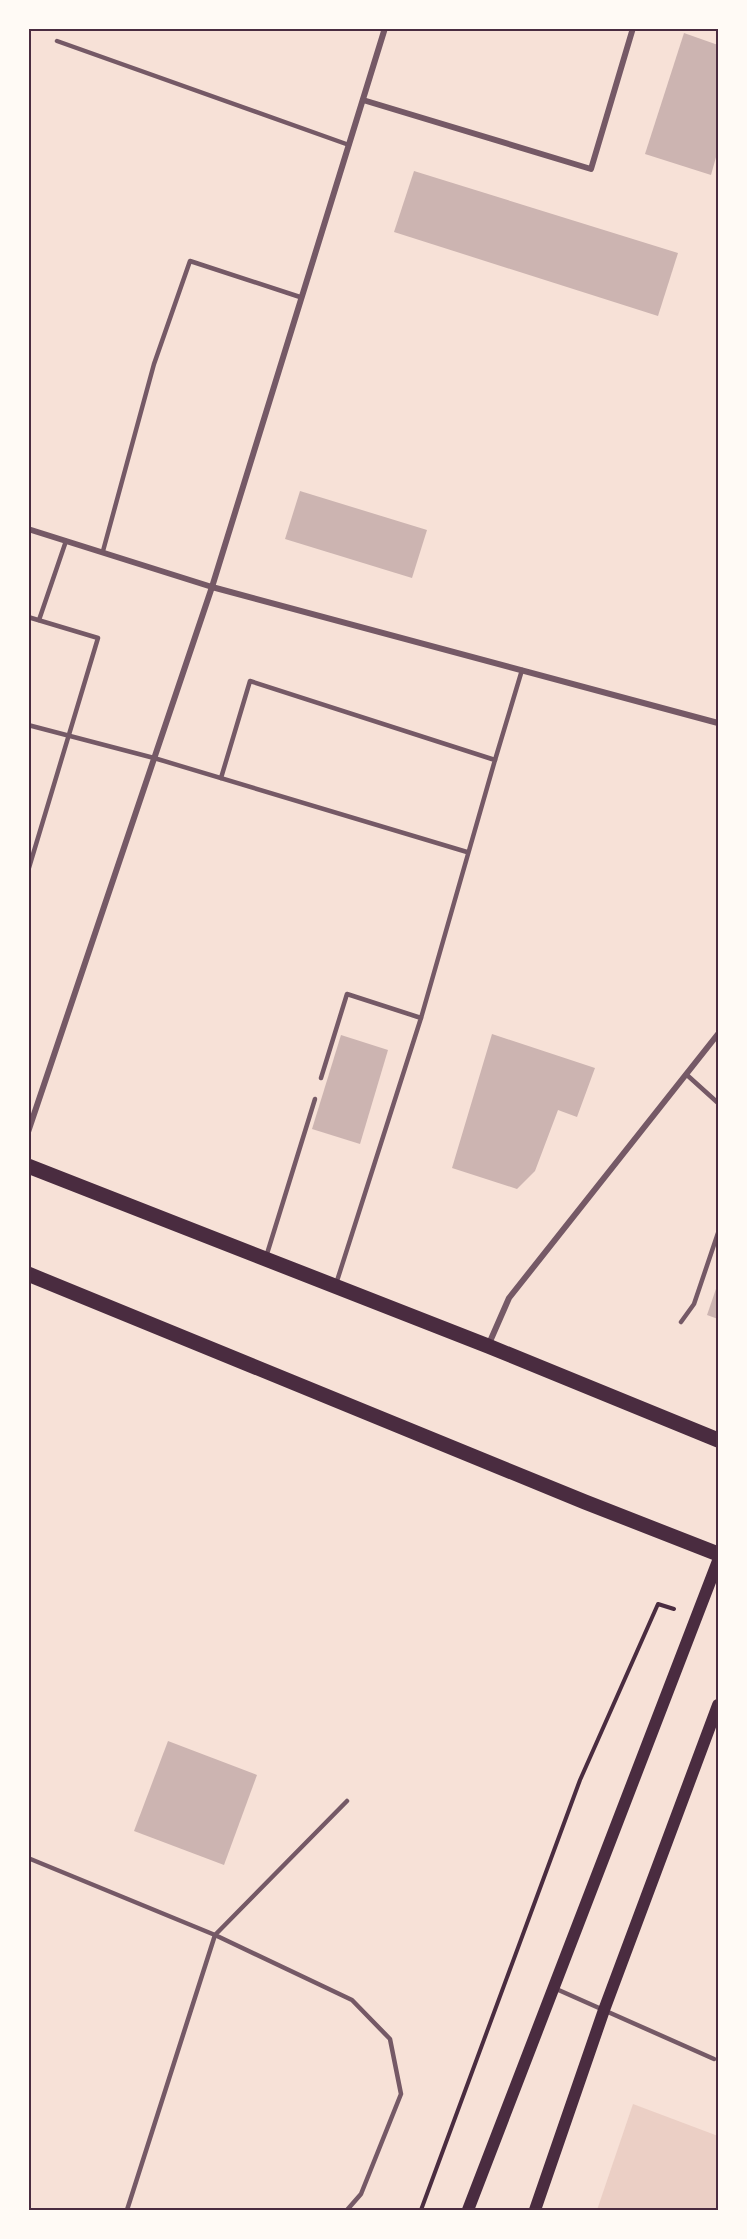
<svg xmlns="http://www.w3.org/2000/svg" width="747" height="2239" viewBox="0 0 747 2239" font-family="'Archivo Narrow',sans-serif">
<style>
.green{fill:#ebcfc5}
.building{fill:#ccb4b1}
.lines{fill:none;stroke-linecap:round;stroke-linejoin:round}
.path{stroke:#4a2c40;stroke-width:4}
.service{stroke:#755966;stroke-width:4.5}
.minor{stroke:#755966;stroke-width:6}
.secondary{stroke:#4a2c40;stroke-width:12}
.primary{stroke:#4a2c40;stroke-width:15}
.neatline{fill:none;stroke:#4a2c40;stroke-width:2}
</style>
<rect width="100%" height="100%" fill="#f7e1d7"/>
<!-- green -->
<polygon class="green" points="633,2104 718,2136 718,2210 597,2210"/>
<!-- building -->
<g class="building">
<polygon points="684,33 718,45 718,150 711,175 645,154"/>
<polygon points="414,171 678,253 658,316 394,232"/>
<polygon points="300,491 427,530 412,578 285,539"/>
<polygon points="492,1034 595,1068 577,1117 558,1110 535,1171 517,1189 452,1168"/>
<polygon points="341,1035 388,1050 360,1144 312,1129"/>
<polygon points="718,1283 718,1319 707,1315"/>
<polygon points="168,1741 257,1775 224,1865 134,1831"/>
</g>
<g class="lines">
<!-- path -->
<polyline class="path" points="421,2210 580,1780 658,1604 674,1609"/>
<!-- service -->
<g class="service">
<polyline points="57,41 349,145"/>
<polyline points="103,551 154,364 190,261 300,297"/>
<polyline points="28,617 98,638 28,871"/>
<polyline points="39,620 66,541"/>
<polyline points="28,725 154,758 467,852"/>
<polyline points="495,760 522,670"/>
<polyline points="221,778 250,681 495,760 421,1018"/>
<polyline points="687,1075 718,1103"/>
<polyline points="321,1078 347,994 421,1018 336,1284"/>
<polyline points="266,1257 315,1099"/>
<polyline points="681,1322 694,1304 718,1233"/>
<polyline points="28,1858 215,1935 352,2000 390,2039 401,2094 361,2194 347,2210"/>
<polyline points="554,1988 714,2059"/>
<polyline points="127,2210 215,1935 347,1801"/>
</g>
<!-- minor -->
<g class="minor">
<polyline points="363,100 591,169 633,28"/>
<polyline points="28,529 212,587 718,723"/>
<polyline points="28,1132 212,587 385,28"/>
<polyline points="488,1346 509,1298 718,1034"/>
</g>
<!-- secondary -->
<g class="secondary">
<polyline points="468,2210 718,1561"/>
<polyline points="535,2210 604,2010 718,1705"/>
</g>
<!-- primary -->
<g class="primary">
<polyline points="28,1166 488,1346 718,1440"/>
<polyline points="28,1274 585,1502 718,1554"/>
</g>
</g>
<!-- border -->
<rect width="747" height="2239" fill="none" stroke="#fffaf5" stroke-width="60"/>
<rect x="30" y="30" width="687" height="2179" class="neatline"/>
</svg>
